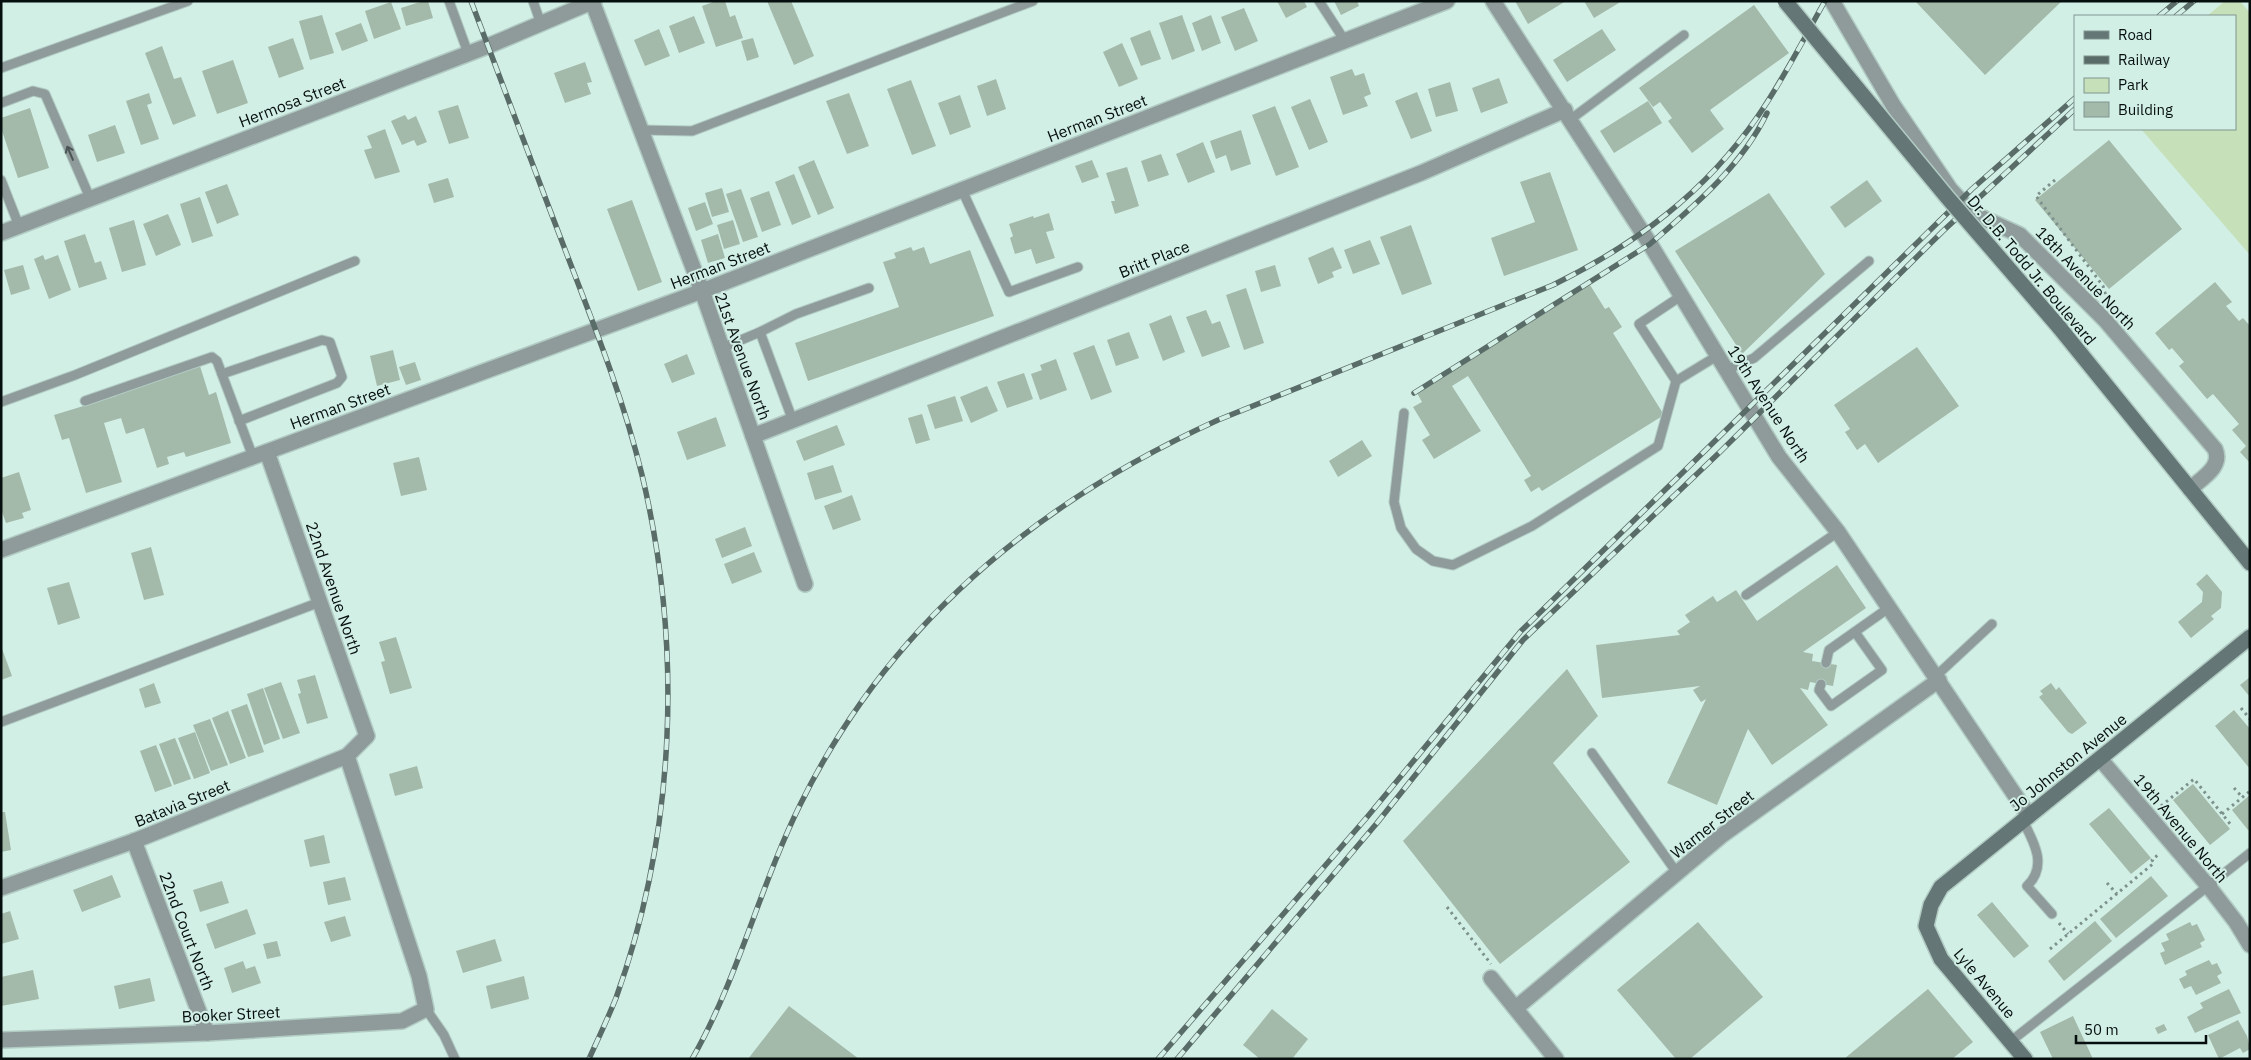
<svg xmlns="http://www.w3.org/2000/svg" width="2251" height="1060" viewBox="0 0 2251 1060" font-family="'IBM Plex Sans',sans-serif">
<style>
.green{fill:#c6e1ba}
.building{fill:#a3b9aa}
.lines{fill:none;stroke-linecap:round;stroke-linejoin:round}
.lane-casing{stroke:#b1cbc3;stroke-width:11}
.street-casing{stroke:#b1cbc3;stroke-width:18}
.secondary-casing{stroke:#b1cbc3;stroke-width:18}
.path{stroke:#7c918b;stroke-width:3;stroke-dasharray:2.5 4;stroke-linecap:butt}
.lane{stroke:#8f9b9b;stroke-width:9}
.street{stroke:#8f9b9b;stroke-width:15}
.secondary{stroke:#647776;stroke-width:15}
.rail-casing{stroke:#5a6c67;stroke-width:5.5}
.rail{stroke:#d2efe6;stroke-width:4;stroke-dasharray:11;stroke-linecap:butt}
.secondary-bridge-casing{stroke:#b1cbc3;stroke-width:18;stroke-linecap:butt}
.secondary-bridge{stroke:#647776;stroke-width:15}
.oneway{stroke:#4a5554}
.labels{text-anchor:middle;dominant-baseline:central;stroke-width:4;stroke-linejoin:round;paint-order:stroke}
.street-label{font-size:16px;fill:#060f0d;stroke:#d2efe6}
</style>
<rect width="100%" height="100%" fill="#d2efe6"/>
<!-- green -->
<polygon class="green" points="2225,1 2240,1 2250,13 2250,255 2141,129 2235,129 2235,16 2207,16"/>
<!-- building -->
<g class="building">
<polygon points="423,1 428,1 433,18 406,26 401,8"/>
<polygon points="716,1 725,1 730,17 735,15 743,38 716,47 702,6"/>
<polygon points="767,1 791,1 814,56 794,65"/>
<polygon points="1277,1 1304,1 1307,7 1286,18"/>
<polygon points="1334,1 1357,1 1359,6 1341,15"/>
<polygon points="1515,1 1566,1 1528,24"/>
<polygon points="1584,1 1622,1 1594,18"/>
<polygon points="1915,1 2062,1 1985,75"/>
<polygon points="391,2 401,29 374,39 365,11"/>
<polygon points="1754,5 1789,53 1710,110 1724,129 1692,153 1668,121 1672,118 1660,102 1653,107 1639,88"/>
<polygon points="1244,8 1258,41 1235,51 1221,17"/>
<polygon points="322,15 334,53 310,60 299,21"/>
<polygon points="1182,15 1195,51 1172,60 1159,23"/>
<polygon points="1211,15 1221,43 1202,51 1192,23"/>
<polygon points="694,16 705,43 679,53 669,26"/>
<polygon points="361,23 368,41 342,51 335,33"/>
<polygon points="659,29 670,56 645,66 634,40"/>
<polygon points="1602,29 1616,50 1567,82 1553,60"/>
<polygon points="1150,30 1161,59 1141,66 1130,38"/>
<polygon points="293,38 304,69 279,78 268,47"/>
<polygon points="753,38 759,57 747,61 741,41"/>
<polygon points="1122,43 1138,79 1119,87 1103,52"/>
<polygon points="162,46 174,79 181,77 196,116 173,125 145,53"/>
<polygon points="233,60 248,103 217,114 202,71"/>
<polygon points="585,62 592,82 587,83 591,94 565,103 554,73"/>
<polygon points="1352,69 1355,76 1364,73 1371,94 1364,97 1368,106 1343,115 1330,77"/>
<polygon points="1499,78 1508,103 1481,113 1472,88"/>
<polygon points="996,79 1006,109 987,116 977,86"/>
<polygon points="911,80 936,146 912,155 887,89"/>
<polygon points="1450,82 1458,111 1436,117 1428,89"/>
<polygon points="1417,92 1432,131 1411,139 1395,101"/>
<polygon points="149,93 152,103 147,105 159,139 141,145 126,101"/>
<polygon points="849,93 869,146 847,154 826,101"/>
<polygon points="960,95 971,127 950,135 938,103"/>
<polygon points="1310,99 1328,142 1309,150 1291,107"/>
<polygon points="1648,101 1662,123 1614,153 1600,131"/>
<polygon points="458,105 469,138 449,144 438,111"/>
<polygon points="1275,106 1299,167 1276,176 1252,115"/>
<polygon points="30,108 49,168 18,178 1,128 1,118"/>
<polygon points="405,115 408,120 416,116 427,142 417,146 414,140 402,145 391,121"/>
<polygon points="115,125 125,153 97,162 88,135"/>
<polygon points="385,129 400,172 375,179 364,150 372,148 367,136"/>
<polygon points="1241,130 1251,164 1231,171 1226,155 1216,159 1210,141"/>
<polygon points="2109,140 2182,229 2109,289 2035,200"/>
<polygon points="1203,142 1215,172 1188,183 1176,154"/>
<polygon points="1161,154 1169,175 1148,182 1141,161"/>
<polygon points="814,160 834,208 818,215 798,167"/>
<polygon points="1092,160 1099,177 1082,183 1075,166"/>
<polygon points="1127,167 1139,206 1115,214 1111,201 1115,201 1106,173"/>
<polygon points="1550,172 1578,250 1504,276 1491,238 1535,222 1520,182"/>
<polygon points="794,174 811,217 792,225 775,182"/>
<polygon points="448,178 454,197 434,203 428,184"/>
<polygon points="1867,180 1882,201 1845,228 1830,207"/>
<polygon points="227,184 239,215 217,224 205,192"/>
<polygon points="722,188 729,212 712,217 705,193"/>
<polygon points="741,189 758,237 743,242 726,194"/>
<polygon points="769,191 781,225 762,232 750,198"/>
<polygon points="1769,193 1825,274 1742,354 1675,251"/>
<polygon points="200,197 213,236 192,243 180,204"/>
<polygon points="632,200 662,282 638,291 607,209"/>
<polygon points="705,202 713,224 696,231 688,208"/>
<polygon points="1049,213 1054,230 1046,232 1055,258 1036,264 1031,249 1015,254 1010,238 1013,236 1009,224 1033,216 1034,218"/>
<polygon points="168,214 181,245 156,256 143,224"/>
<polygon points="134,220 146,265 122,272 109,228"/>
<polygon points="733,220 740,244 724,249 717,225"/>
<polygon points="1411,225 1432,284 1402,295 1380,237"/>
<polygon points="85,234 95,263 101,261 107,279 79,288 64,241"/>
<polygon points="718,234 725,258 708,263 701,240"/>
<polygon points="1370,240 1380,264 1353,274 1344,250"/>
<polygon points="911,247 913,251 924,247 930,264 970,250 994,316 808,381 795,343 899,307 883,262 896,258 894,253"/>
<polygon points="1333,247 1342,268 1332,272 1334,277 1318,284 1308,258"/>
<polygon points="43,255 45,260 58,255 71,290 49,299 34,259"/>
<polygon points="23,265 30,289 11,295 4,270"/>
<polygon points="1275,265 1281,286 1261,292 1255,271"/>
<polygon points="2215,282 2232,302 2226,306 2239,321 2243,318 2250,326 2250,463 2240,452 2246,446 2232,430 2239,424 2213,394 2207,399 2179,366 2184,362 2172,348 2169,350 2155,333"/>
<polygon points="1590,285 1605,309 1609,307 1622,327 1613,333 1664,415 1542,491 1539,487 1531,492 1524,480 1531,476 1468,376 1452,386 1481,431 1434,459 1422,440 1430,435 1413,407 1422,402 1417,393"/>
<polygon points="1246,288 1264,343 1244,350 1226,295"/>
<polygon points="1206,310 1212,324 1220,321 1230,347 1202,357 1186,317"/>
<polygon points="1171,315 1185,352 1163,361 1149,324"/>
<polygon points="1129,332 1139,358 1116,366 1107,340"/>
<polygon points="1094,345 1112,392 1091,400 1073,353"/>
<polygon points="1917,347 1959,406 1878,463 1865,444 1857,450 1845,432 1850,429 1834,405"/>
<polygon points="393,350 400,380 377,386 370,356"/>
<polygon points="687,354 695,374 672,383 664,364"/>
<polygon points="1056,359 1067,390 1040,400 1031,374 1042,370 1040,365"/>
<polygon points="415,362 421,380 406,385 399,367"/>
<polygon points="200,366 209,395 216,392 231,443 186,457 184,452 167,457 169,464 157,468 144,428 126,434 121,418 104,423 122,482 86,493 69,438 62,440 54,415 116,396 115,392"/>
<polygon points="1024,373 1033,399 1007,408 997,382"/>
<polygon points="987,386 998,411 971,423 960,397"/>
<polygon points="955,396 963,421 935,429 927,405"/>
<polygon points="922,414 930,440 916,444 908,418"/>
<polygon points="716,417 726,446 687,460 677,432"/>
<polygon points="837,425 845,445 804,461 796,441"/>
<polygon points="1362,440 1372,456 1338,477 1329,461"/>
<polygon points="419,457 427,490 401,496 393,463"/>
<polygon points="833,465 842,492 815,500 807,473"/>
<polygon points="19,472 31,510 22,513 24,518 6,523 1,509 1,478"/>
<polygon points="852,495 861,520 833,530 824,506"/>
<polygon points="745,527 752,546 722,558 715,539"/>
<polygon points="151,547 164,595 144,600 131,553"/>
<polygon points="754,552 762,572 732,584 724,564"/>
<polygon points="1837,565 1866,608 1803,652 1813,654 1812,661 1837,665 1833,686 1810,682 1808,690 1800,688 1828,725 1772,765 1748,729 1717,805 1667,783 1706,699 1701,702 1693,690 1700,686 1602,698 1596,645 1680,635 1677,631 1690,622 1685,615 1713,596 1717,602 1736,590 1757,621"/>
<polygon points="2207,574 2222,592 2221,608 2211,616 2214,619 2191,638 2178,622 2202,602 2203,592 2196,584"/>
<polygon points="69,582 80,618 58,625 47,588"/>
<polygon points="396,637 412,688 390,694 381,662 385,661 379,642"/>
<polygon points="1,646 12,676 1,680"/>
<polygon points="1567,669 1598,716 1553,763 1630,862 1500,964 1403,841"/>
<polygon points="315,675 328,718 307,724 298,694 301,693 297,680"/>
<polygon points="2250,677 2250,697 2240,685"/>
<polygon points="281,682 300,733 283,739 264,688"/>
<polygon points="154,683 161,703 145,708 139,689"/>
<polygon points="2051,683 2056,690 2059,687 2087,723 2072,734 2068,732 2039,697 2043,694 2040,691"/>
<polygon points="263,688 280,739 264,745 247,694"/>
<polygon points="247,704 264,752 248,757 231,710"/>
<polygon points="2234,710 2250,729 2250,769 2215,726"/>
<polygon points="228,711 246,758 230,764 212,718"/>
<polygon points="210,719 228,765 211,771 193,725"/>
<polygon points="195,732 210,773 194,779 178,738"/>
<polygon points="175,738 191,779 174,785 159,744"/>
<polygon points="156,745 172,786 155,792 140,751"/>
<polygon points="417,766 423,788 395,796 389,774"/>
<polygon points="2193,784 2230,829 2210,845 2173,800"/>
<polygon points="2250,795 2250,829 2248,830 2232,810"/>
<polygon points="2109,808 2151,858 2131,874 2089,824"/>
<polygon points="1,812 5,812 11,850 1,852"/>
<polygon points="324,835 330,863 310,867 304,840"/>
<polygon points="112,875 121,897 82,912 73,890"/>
<polygon points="2151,876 2168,896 2116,938 2100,919"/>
<polygon points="345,877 351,900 328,905 323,882"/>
<polygon points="222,881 229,903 200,912 193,890"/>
<polygon points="1992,902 2029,946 2014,958 1977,915"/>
<polygon points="247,909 256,934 215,949 206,924"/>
<polygon points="10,911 19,939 1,944 1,914"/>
<polygon points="345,916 351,936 331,942 324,922"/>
<polygon points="2095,921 2112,941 2064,981 2048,961"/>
<polygon points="1698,922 1763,997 1690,1059 1676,1059 1617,990"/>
<polygon points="2190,922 2192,926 2197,924 2205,940 2200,943 2202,947 2165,965 2160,953 2165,951 2161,943 2169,940 2166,934"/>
<polygon points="495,939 502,961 463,973 456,951"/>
<polygon points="277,941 281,956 267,959 263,944"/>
<polygon points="2209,960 2212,965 2217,963 2222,973 2217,976 2221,983 2196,995 2191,986 2184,989 2179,979 2187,975 2185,971"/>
<polygon points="243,961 246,969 255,966 261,983 232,993 224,968"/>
<polygon points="33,970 39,999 1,1006 1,977"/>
<polygon points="524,976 529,999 491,1009 486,986"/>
<polygon points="150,978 155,1001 119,1009 114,986"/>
<polygon points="1928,989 1973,1042 1952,1059 1844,1059"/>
<polygon points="2229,989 2241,1013 2195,1033 2187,1017 2203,1008 2200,1003"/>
<polygon points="789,1006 859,1059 748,1059"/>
<polygon points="1272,1009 1308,1039 1292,1059 1260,1059 1243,1045"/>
<polygon points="2073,1016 2093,1059 2053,1059 2040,1032"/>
<polygon points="2238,1020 2247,1036 2250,1049 2243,1053 2240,1048 2219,1059 2208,1035"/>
<polygon points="2164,1024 2167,1030 2158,1034 2155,1028"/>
</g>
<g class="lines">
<defs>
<g id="lane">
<polyline points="449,1 468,53"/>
<polyline points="533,1 541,24"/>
<polyline points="1319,1 1345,41"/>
<polyline points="1,68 188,1"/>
<polyline points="1,103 33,91 45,94 90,198"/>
<polyline points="1571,119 1684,35"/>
<polyline points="641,130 692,131 1033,1"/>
<polyline points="1,180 19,226"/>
<polyline points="962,190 1009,292 1078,267"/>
<polyline points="1681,296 1639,324 1676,381 1717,356"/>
<polyline points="760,332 796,314 869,288"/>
<polyline points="722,348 760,332 793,421"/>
<polyline points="1726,370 1754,358 1869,261"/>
<polyline points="222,374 322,340 330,342 342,377 337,383 239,421"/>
<polyline points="85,401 212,357 217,361 253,457"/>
<polyline points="1,402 75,375 355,261"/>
<polyline points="1404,413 1394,502 1401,528 1416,549 1433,561 1453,565 1532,526 1658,446 1676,381"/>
<polyline points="1746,595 1838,532"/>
<polyline points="1826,663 1829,650 1890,607"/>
<polyline points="1936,676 1992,624"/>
<polyline points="1821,684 1819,690 1831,706 1882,670 1855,632"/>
<polyline points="1,722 320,602"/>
<polyline points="1592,753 1677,873"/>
<path d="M2023 821C2034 842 2048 866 2027 886L2052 914"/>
<polyline points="426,1009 444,1035 455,1059"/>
<polyline points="2011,1041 2250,853"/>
</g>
<g id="street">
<polyline points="592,1 702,291 805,584"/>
<polyline points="1493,1 1650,244 1779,457 1838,532 2029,816"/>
<path d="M1832 1 1893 105 1950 189 1972 213 2020 235 2105 320 2215 449C2223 467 2202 478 2190 489"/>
<polyline points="1,233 488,46 594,1"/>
<polyline points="753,436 1421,173 1565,110"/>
<polyline points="1,550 702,291 1447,1"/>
<polyline points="2101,760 2209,887 2236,922 2250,945"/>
<polyline points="134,841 207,1033"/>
<polyline points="1,888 134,841 347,756 367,736 267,452"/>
<polyline points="1491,978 1556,1059"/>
<polyline points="1516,1008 1721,836 1939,680"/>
<polyline points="1,1040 207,1033 402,1021 426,1009 419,976 347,756"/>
</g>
<g id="secondary">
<polyline points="2059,327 2250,563"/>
<polyline points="2025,1059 1941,959 1926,926 1931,905 1941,887 2250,637"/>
</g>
</defs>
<!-- lane casing -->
<use href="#lane" class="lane-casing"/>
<!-- street casing -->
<use href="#street" class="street-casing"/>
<!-- secondary casing -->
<use href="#secondary" class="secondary-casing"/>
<!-- path -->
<g class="path">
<polyline points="2055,180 2036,196 2103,286 2106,296"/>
<polyline points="2241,708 2250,719"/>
<polyline points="2234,788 2242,797"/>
<polyline points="2161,806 2194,779 2231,825"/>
<polyline points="2222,814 2250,791"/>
<polyline points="2107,883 2117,894"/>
<polyline points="1447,907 1491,964"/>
<polyline points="2059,923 2068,934"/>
<polyline points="2050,949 2154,863 2152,860 2160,853"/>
</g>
<!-- lane -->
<use href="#lane" class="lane"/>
<!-- street -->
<use href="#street" class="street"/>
<!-- secondary -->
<use href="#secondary" class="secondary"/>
<defs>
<g id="rail">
<path d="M471 1C504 88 536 174 569 260 596 330 624 401 642 475 683 647 676 831 616 998 608 1018 598 1039 589 1059"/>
<polyline points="2159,16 2177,1"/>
<polyline points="2176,16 2194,1"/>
<path d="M1414 393 1650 244C1694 206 1741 167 1767 113"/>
<path d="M692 1059C738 979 759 888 800 805 889 624 1037 502 1218 420L1553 285C1636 244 1705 193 1758 116 1783 80 1803 40 1825 1"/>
<polyline points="1158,1059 1368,816 1521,631 1972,189 2075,98"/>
<polyline points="1177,1059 1377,823 1523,640 1721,451 1943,231 2075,109"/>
</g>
</defs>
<!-- rail casing -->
<use href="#rail" class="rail-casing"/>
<!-- rail -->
<use href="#rail" class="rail"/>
<defs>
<polyline id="secondary-bridge" points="1785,1 1947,197 2059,327"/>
</defs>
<!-- secondary-bridge casing -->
<use href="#secondary-bridge" class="secondary-bridge-casing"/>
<!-- secondary-bridge -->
<use href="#secondary-bridge" class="secondary-bridge"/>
</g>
<!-- one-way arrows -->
<defs><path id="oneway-shaft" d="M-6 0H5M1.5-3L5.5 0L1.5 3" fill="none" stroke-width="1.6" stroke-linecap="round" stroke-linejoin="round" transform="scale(1.25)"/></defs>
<use class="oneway" href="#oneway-shaft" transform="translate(70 153) rotate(-113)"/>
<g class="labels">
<!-- street labels -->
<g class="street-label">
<text transform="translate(292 102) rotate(-21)">Hermosa Street</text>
<text transform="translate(1097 118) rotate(-21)">Herman Street</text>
<text transform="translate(1154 259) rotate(-22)">Britt Place</text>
<text transform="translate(720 265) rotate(-21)">Herman Street</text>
<text transform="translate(2032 270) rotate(50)">Dr. D.B. Todd Jr. Boulevard</text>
<text transform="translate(2086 278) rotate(46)">18th Avenue North</text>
<text transform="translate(743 356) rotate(70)">21st Avenue North</text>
<text transform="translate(1769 404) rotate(57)">19th Avenue North</text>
<text transform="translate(340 406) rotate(-20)">Herman Street</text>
<text transform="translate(334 588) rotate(71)">22nd Avenue North</text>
<text transform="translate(2068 762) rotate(-39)">Jo Johnston Avenue</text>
<text transform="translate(182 803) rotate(-22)">Batavia Street</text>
<text transform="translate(1712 824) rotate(-38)">Warner Street</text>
<text transform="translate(2181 828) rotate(50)">19th Avenue North</text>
<text transform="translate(187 931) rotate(69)">22nd Court North</text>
<text transform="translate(1985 983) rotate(50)">Lyle Avenue</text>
<text transform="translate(231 1014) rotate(-3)">Booker Street</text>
</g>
</g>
<!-- border -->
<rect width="2251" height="1060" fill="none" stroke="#060f0d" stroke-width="5"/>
<!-- legend -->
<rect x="2074" y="15" width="162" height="115" fill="#d2efe6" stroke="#80958f"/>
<rect x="2084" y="31" width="25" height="8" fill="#647776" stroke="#80958f"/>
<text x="2118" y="40" font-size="15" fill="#060f0d">Road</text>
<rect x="2084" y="56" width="25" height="8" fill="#5a6c67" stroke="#80958f"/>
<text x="2118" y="65" font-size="15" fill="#060f0d">Railway</text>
<rect x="2084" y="78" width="25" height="15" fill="#c6e1ba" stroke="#80958f"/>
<text x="2118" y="90" font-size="15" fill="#060f0d">Park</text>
<rect x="2084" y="102" width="25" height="15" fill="#a3b9aa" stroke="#80958f"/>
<text x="2118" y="115" font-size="15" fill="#060f0d">Building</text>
<!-- scale -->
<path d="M2076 1035v8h130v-8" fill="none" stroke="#060f0d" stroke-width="2.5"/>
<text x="2084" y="1035" font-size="15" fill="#060f0d" stroke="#d2efe6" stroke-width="4" paint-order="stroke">50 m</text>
</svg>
